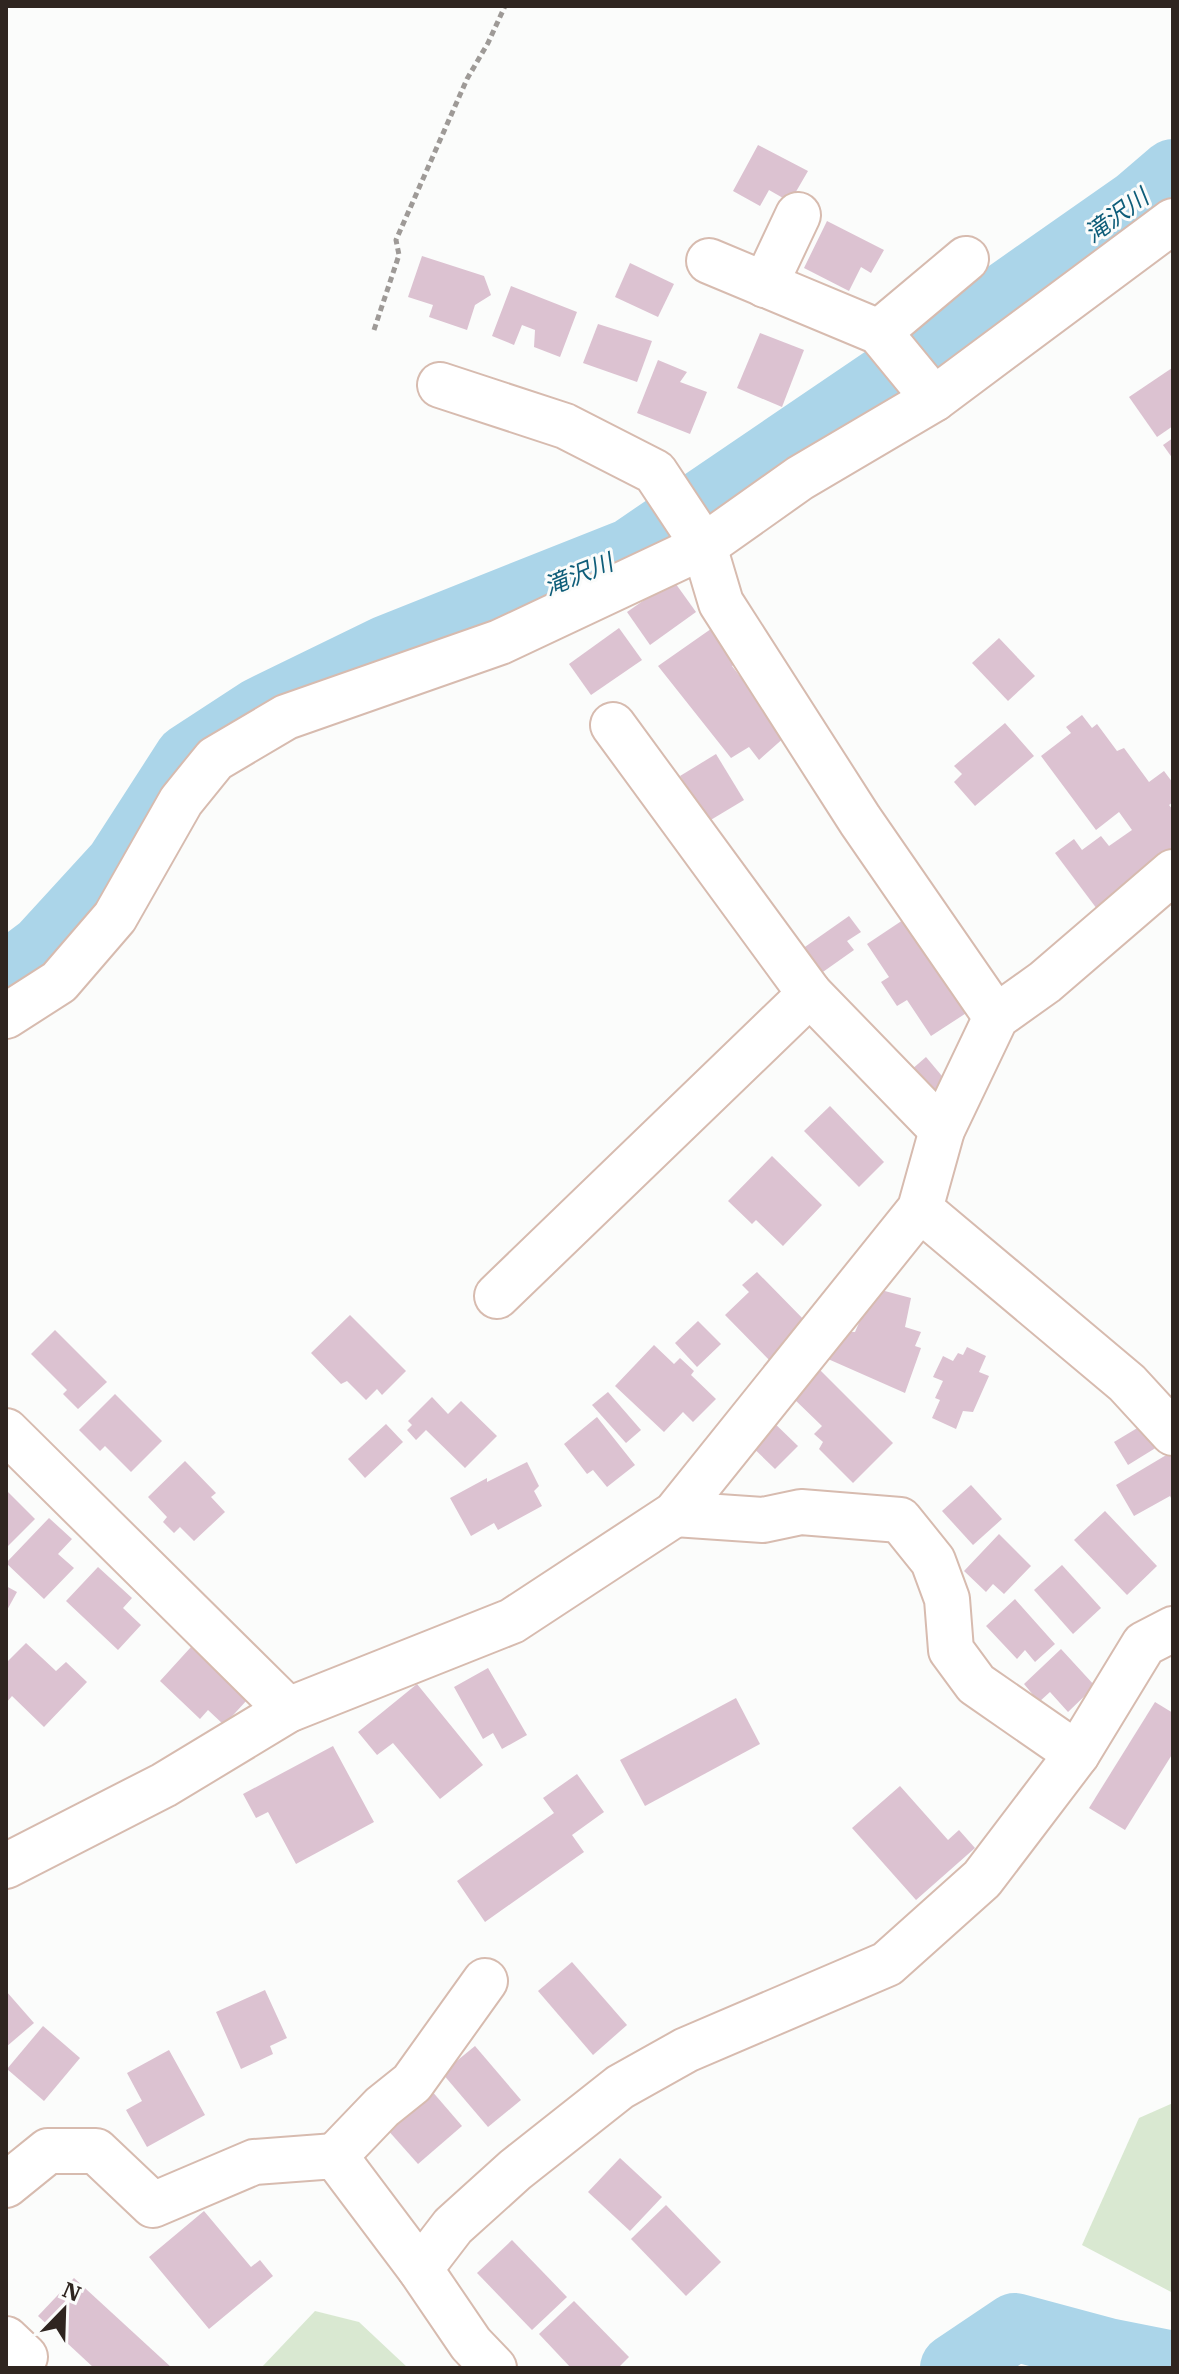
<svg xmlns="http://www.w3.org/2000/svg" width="1179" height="2374" viewBox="0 0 1179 2374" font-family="'IBM Plex Serif','Noto Sans JP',serif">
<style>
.green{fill:#d9e8d1}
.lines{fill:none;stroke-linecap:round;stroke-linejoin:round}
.river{stroke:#abd5e9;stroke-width:68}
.building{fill:#dcc2d1}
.minor-casing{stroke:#d7bbaf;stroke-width:48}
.path{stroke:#9e9a97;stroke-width:5;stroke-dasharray:6 4;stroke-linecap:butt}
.minor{stroke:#fff;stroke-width:44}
.labels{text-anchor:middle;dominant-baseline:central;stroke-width:6;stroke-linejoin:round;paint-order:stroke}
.water-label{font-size:24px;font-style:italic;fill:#0e5d79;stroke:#fbfcfb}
</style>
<rect width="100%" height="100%" fill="#fbfcfb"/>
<!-- green -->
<g class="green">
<polygon points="1173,2103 1173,2293 1082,2245 1139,2118"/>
<polygon points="315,2311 359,2322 408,2368 261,2368"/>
</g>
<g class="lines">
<!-- river -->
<g class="river">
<polyline points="6,976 43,948 119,865 188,758 260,711 387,649 631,552 934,346 1138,203 1173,173"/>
<polyline points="954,2368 1015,2327 1108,2352 1173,2365"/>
</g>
</g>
<!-- building -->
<g class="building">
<polygon points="758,145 808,171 790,202 769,190 760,206 733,191"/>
<polygon points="827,221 884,250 871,273 861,267 849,291 804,268"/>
<polygon points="422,256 484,276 491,295 475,305 467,330 429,317 433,305 408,297"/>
<polygon points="630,263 674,284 658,317 615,297"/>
<polygon points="511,286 577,312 560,357 534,347 535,330 522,325 514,345 492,336"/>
<polygon points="598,324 652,341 637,382 583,363"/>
<polygon points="760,333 804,350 782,407 737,388"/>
<polygon points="658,360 687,372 680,382 707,392 690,434 637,413"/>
<polygon points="1172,368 1173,426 1157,437 1129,397"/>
<polygon points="1173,438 1173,459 1163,445"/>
<polygon points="673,580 696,612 650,645 627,612"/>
<polygon points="718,624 743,659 732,666 786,736 759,760 749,747 731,758 658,666"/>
<polygon points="619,628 642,660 591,695 569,664"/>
<polygon points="999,638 1035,676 1008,701 972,663"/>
<polygon points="1082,715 1092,728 1097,724 1117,751 1124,748 1149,782 1164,771 1173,783 1173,802 1169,805 1173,810 1173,859 1100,913 1055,853 1074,839 1082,850 1101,836 1109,846 1132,830 1119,812 1096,830 1041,756 1071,733 1066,727"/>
<polygon points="1005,723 1034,756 975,806 954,782 962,774 954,766"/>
<polygon points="716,754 744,800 709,821 680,776"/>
<polygon points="912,914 974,1008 931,1036 907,1000 897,1006 881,982 889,977 867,944"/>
<polygon points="849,916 861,932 847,941 854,950 820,974 802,949"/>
<polygon points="926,1057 947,1082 925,1101 903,1077"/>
<polygon points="830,1106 884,1162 859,1187 804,1131"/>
<polygon points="772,1156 822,1205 783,1246 756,1220 752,1224 728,1201"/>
<polygon points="757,1272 811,1327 773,1364 725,1315 749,1292 742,1285"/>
<polygon points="881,1290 911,1298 905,1327 921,1332 915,1346 921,1348 905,1393 828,1359 846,1332 855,1332 862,1316"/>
<polygon points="350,1315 406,1371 382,1395 377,1389 366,1400 347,1381 341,1384 311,1353"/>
<polygon points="698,1321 721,1344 697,1367 675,1343"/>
<polygon points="55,1330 107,1382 78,1409 63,1394 67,1390 31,1354"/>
<polygon points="654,1345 674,1364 680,1358 694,1371 691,1375 716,1399 693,1422 683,1412 664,1432 615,1386"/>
<polygon points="967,1347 986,1356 979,1372 989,1376 973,1412 963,1411 956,1429 932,1418 940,1400 935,1398 943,1381 933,1377 943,1356 953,1361 958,1353 963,1355"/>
<polygon points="820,1370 893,1443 853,1483 819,1449 823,1442 814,1434 822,1426 792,1397"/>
<polygon points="608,1392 641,1430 626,1443 592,1405"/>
<polygon points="115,1394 162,1441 131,1472 105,1446 100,1451 79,1430"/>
<polygon points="432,1397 448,1414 461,1401 497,1436 465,1468 426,1430 416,1440 407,1430 412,1425 408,1421"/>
<polygon points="597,1417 635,1465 607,1487 593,1470 587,1474 564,1444"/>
<polygon points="768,1417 798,1446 775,1469 745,1440"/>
<polygon points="1149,1421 1162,1444 1128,1465 1114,1442"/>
<polygon points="386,1424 403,1442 365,1478 348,1459"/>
<polygon points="1173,1451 1173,1502 1170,1496 1134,1516 1116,1485"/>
<polygon points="185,1461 216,1493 211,1497 225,1512 194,1541 180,1527 174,1533 163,1522 167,1517 148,1497"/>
<polygon points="527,1462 539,1486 534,1491 542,1506 498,1530 494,1523 471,1536 450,1498 487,1478 487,1482"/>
<polygon points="971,1485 1002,1519 973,1545 942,1511"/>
<polygon points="6,1490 35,1519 6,1548"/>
<polygon points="1105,1511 1157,1566 1127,1595 1074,1540"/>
<polygon points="49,1518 72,1539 58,1554 74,1568 44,1599 6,1563"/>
<polygon points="999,1534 1031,1566 1004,1594 993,1584 986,1592 964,1571"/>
<polygon points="1062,1565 1101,1608 1073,1634 1034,1590"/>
<polygon points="98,1567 132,1598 123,1608 141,1625 118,1650 66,1601"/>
<polygon points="6,1586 17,1592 6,1612"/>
<polygon points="1015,1599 1055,1644 1035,1662 1025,1650 1017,1659 986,1626"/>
<polygon points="26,1643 56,1671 66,1662 87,1682 44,1727 12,1696 6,1703 6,1663"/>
<polygon points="191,1647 247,1700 224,1725 208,1710 200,1719 160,1681"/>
<polygon points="1061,1649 1095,1686 1068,1712 1050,1692 1039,1702 1024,1684"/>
<polygon points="488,1668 527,1735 502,1749 493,1733 483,1739 454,1687"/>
<polygon points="417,1684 483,1765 440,1799 393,1743 377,1755 358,1732"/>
<polygon points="736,1698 760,1744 645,1806 620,1760"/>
<polygon points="1155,1702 1173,1713 1173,1753 1125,1830 1089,1808"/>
<polygon points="333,1746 374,1822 296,1864 268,1812 256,1818 243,1794"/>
<polygon points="577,1774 604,1812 572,1835 584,1852 485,1922 457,1881 554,1813 543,1798"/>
<polygon points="900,1786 948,1840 959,1830 975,1848 916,1900 852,1828"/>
<polygon points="572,1962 627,2025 593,2055 538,1991"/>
<polygon points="265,1990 287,2038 270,2046 273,2054 241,2069 216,2012"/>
<polygon points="6,1991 34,2023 6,2047"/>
<polygon points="43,2026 80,2058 44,2101 7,2069"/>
<polygon points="475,2046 521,2100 488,2127 442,2073"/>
<polygon points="169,2050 205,2115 147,2147 126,2110 142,2101 127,2073"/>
<polygon points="431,2090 462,2126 418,2164 386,2128"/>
<polygon points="620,2158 662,2197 630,2231 588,2192"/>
<polygon points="666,2205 721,2262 686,2296 631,2239"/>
<polygon points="204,2211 251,2267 260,2260 273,2276 209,2329 149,2257"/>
<polygon points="512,2240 567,2297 532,2330 477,2273"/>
<polygon points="74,2278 172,2368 94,2368 38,2316"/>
<polygon points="574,2301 629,2357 618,2368 571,2368 539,2334"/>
</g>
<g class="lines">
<defs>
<g id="minor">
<polyline points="709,261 879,332 934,399"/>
<polyline points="765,285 798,215"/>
<polyline points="879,332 966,259"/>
<polyline points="440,385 565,426 655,472 704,546 721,603 860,820 996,1017"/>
<polyline points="613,725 810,994 942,1130"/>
<polyline points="6,1016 59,982 115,917 181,801 215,759 286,717 500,642 704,546 800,478 934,399 1173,221"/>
<polyline points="920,1209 1127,1383 1173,1433"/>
<polyline points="497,1296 810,994"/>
<polyline points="6,1431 288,1710"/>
<polyline points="675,1514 763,1520 801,1512 900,1520 933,1561 947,1599 951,1650 976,1684 1077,1754"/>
<polyline points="6,1866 164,1785 288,1710 512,1621 675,1514 920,1209 942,1130 996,1017 1045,982 1173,872"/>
<polyline points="335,2156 382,2107 412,2083 485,1981"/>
<polyline points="6,2185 48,2151 96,2151 153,2205 254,2162 335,2156 420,2269 471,2344 494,2368"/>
<polyline points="420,2269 453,2226 515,2170 620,2087 686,2050 887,1964 982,1879 1077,1754 1144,1644 1173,1629"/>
<polyline points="6,2339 25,2357"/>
</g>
</defs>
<!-- minor casing -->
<use href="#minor" class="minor-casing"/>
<!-- path -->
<polyline class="path" points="374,330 399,255 396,240 467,79 488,43 505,6"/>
<!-- minor -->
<use href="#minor" class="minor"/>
</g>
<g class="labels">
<!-- water labels -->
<g class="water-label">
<text transform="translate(1116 215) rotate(-36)">滝沢川</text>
<text transform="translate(578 574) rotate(-22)">滝沢川</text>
</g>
</g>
<!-- border -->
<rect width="1179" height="2374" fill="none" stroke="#2f2520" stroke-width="16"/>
<!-- north arrow -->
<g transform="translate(64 2310) rotate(23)" stroke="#fbfcfb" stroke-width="6" paint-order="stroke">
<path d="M0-6L14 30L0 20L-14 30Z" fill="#2f2520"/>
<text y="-12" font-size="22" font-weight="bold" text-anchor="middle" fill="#2f2520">N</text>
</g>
</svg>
